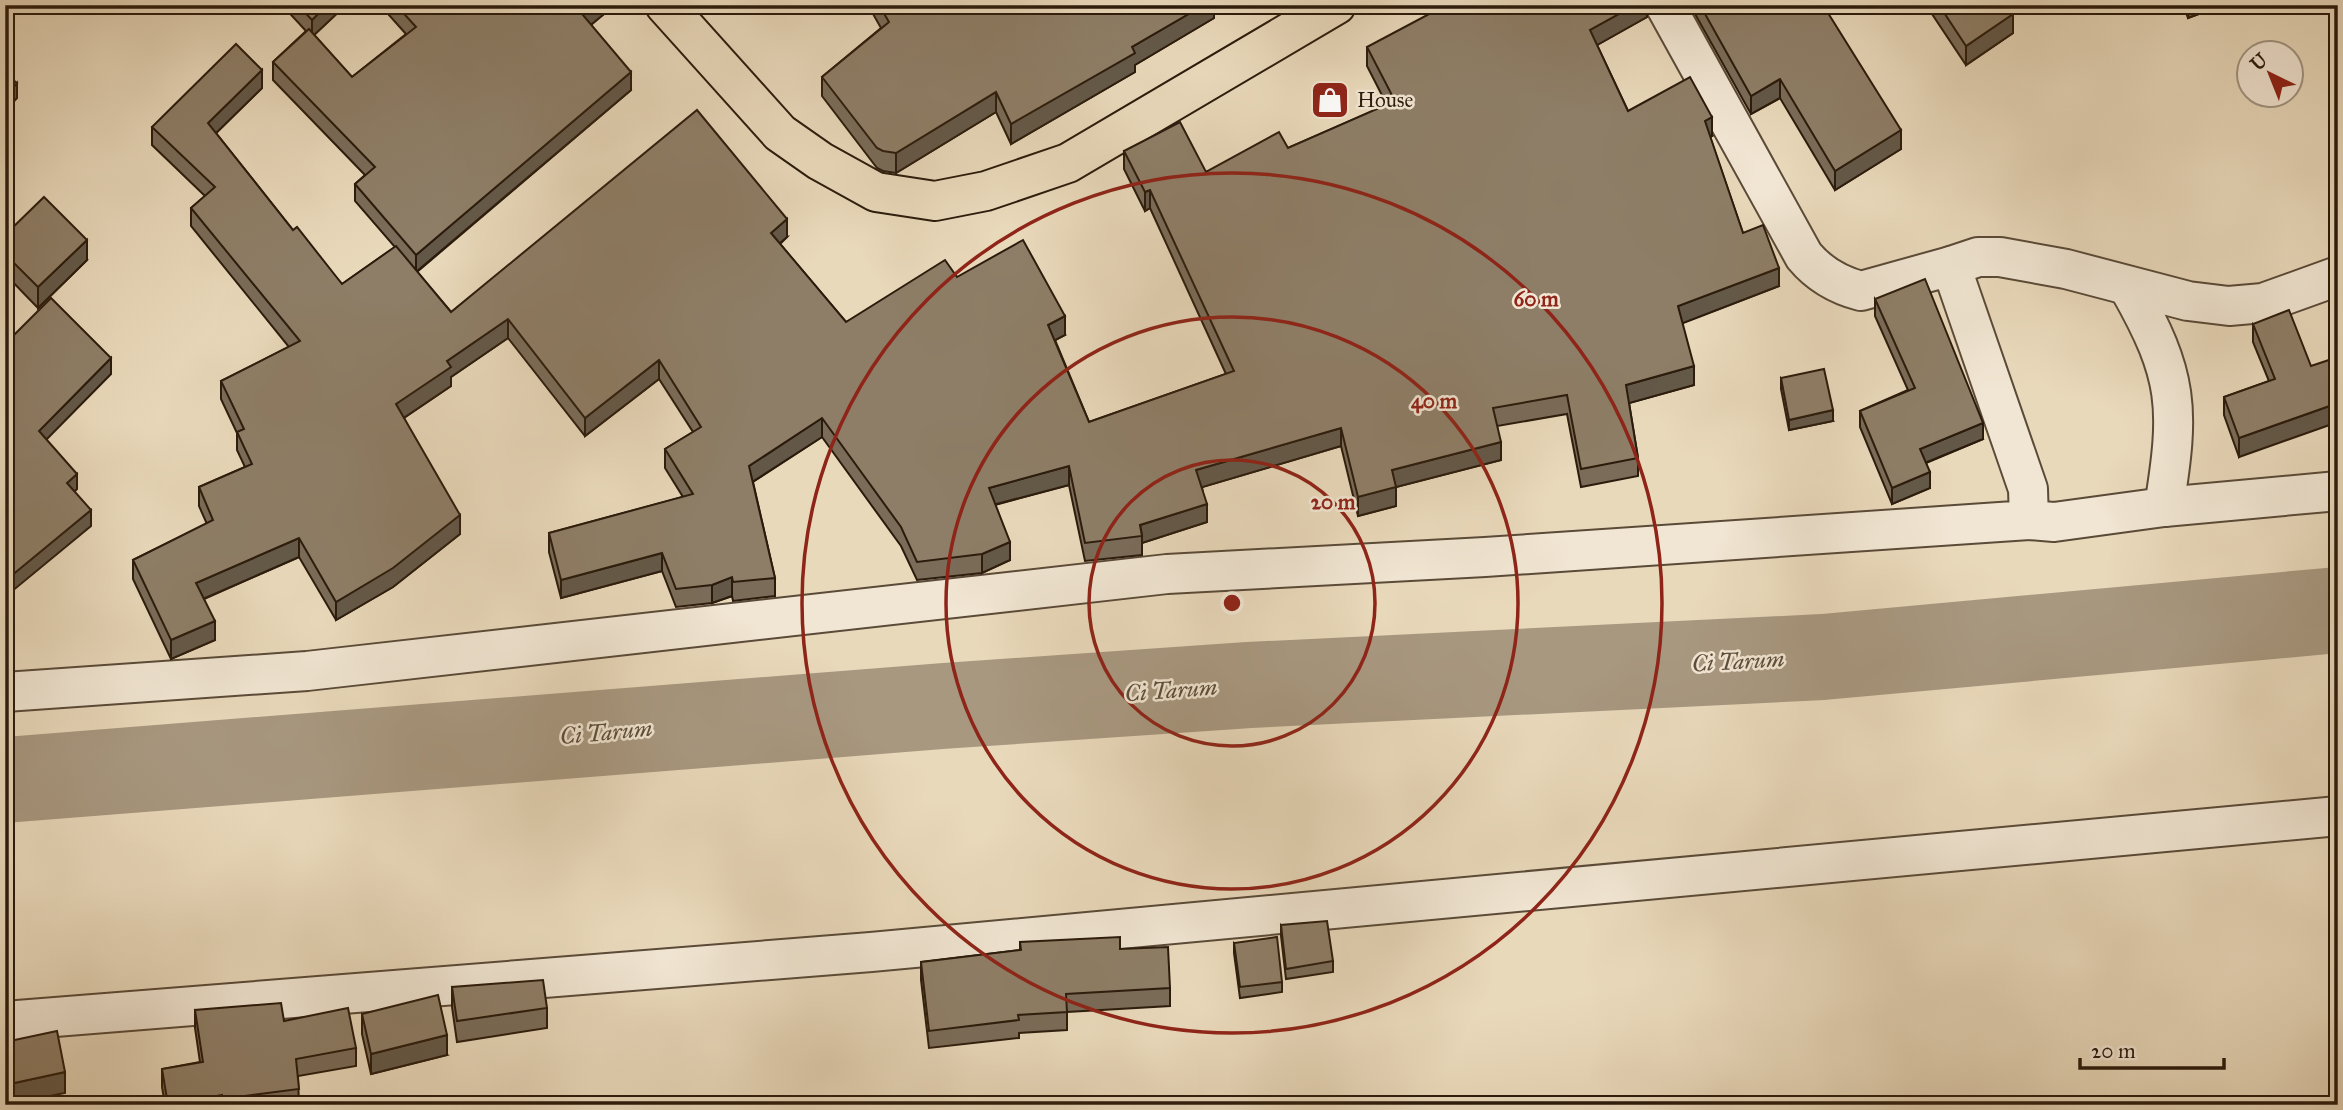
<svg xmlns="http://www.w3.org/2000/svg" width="2343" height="1110" viewBox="0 0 2343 1110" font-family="'IM FELL Great Primer',serif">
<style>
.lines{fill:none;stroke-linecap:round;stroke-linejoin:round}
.river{stroke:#a89880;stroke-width:86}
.street-casing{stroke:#5a4a38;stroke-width:42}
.primary-casing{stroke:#2b1b0c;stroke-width:42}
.street{stroke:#f1e6d3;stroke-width:38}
.primary{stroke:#e9d9bb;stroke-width:38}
.wall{fill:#7a6c59;stroke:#2b1b0c;stroke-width:2}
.shaded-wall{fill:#635848;stroke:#2b1b0c;stroke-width:2}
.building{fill:#8e7e67;stroke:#2b1b0c;stroke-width:2}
.ring{fill:none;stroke:#8f2418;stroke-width:3.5}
.labels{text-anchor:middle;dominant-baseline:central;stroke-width:5;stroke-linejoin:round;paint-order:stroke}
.poi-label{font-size:21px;fill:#2b1b0c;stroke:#f1e6d3;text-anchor:start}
.water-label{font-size:23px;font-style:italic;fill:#5d4d3a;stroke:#f1e6d3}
.centre{fill:#8f2418;stroke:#f1e6d3;stroke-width:3.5}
.ring-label{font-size:21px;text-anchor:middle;font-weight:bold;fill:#8f2418;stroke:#f1e6d3;stroke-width:5;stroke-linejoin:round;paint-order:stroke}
</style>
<rect width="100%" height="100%" fill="#e9d9bb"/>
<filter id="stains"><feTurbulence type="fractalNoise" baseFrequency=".00286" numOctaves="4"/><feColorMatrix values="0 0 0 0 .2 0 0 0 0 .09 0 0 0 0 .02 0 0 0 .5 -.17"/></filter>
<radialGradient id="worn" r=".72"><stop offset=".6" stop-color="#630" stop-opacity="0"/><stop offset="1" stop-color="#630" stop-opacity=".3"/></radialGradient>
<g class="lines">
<!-- river -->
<polyline class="river" points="5,780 943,706 1249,685 1823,657 2338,610"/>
<defs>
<g id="street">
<polyline points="1951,266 1978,257 2000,257 2066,269 2188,301 2229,306 2263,303 2338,276"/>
<path d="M2129 288C2179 376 2180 408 2164 507"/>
<polyline points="2029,520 2054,522 2164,507 2338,491"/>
<path d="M5 692 307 671 1167 574 1485 557 2029 520 2028 489 1951 266 1861 291C1838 285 1819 274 1804 256L1665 5"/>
<polyline points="5,1021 871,952 2338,816"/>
</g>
<polyline id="primary" points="665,5 780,133 820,161 876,192 935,201 986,191 1068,163 1336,5"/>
</defs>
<!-- street casing -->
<use href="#street" class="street-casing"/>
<!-- primary casing -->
<use href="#primary" class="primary-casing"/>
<!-- street -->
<use href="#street" class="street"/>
<!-- primary -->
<use href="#primary" class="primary"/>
</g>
<!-- wall -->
<g class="wall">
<polygon points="282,5 346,5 314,35 352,77 406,34 380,5 614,5 591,25 631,90 417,272 451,312 787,237 780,244 846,322 957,277 1065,335 1055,340 1089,422 1226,374 1150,208 1145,211 1124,169 1124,151 1206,172 1288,148 1387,105 1367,66 1367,47 1647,5 1647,17 1597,45 1628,111 1712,136 1710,137 1743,233 1779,286 1682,323 1694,385 1629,403 1638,458 1638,476 1581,487 1567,414 1497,426 1501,460 1396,487 1396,506 1358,516 1341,446 1202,487 1207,522 1142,543 1142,555 1085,561 1069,485 995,505 1010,560 982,573 917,580 901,546 822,437 753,482 775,578 775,596 733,601 732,596 712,603 676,607 662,571 561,598 549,552 549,533 683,497 665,468 665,449 693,432 659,379 585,436 508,338 451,377 451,386 404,418 460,534 393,587 336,620 299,557 204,599 215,640 171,659 133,579 133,560 207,524 199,506 199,487 245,467 237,450 237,433 221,399 221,381 289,347 191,226 191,208 205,196 152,145 152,127 262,88 216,133 293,230 342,284 395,247 355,201 355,184 365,175 273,80 273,62 306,31"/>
<polygon points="868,5 1214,5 1214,18 1135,65 1135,72 1011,144 996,112 896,173 883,171 877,168 822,96 822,77 881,28"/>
<polygon points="1690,5 1823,5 1901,149 1835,190 1780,98 1751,114"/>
<polygon points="1926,5 2007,5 2013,33 1966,65"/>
<polygon points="2183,5 2223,5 2188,18"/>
<polygon points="5,235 87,260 38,308 5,274"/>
<polygon points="1875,299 1983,439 1926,463 1930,488 1892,504 1860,427 1860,411 1908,390 1875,316"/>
<polygon points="2253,324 2311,366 2239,457 2224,415 2224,397 2269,381 2253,342"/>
<polygon points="1781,378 1833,421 1789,430 1781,389"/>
<polygon points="1281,925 1333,961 1333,972 1286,979 1281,936"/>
<polygon points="1020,942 1120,949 1170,988 1170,1006 1067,1012 1067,1030 1019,1033 1019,1038 929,1048 921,980 921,962 1020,950"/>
<polygon points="1234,943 1282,982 1282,992 1240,998 1234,953"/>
<polygon points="452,987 547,1008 547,1028 457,1042 452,1007"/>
<polygon points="195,1010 284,1021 356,1048 356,1066 298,1076 299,1105 165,1105 162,1087 162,1069 200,1062 195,1028"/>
<polygon points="362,1014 447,1055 371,1074 362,1034"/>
</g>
<!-- shaded-wall -->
<g class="shaded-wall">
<polygon points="327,5 346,5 312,37 312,20"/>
<polygon points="593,5 614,6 582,32 582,14"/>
<polygon points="1204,5 1214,5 1214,18 1135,65 1135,72 1011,144 1011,124 1132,47"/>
<polygon points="1635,5 1647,5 1647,17 1590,49 1590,30"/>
<polygon points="2188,5 2223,5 2188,18"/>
<polygon points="2013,14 2013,33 1966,65 1966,46"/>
<polygon points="262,70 262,88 208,141 208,123"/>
<polygon points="631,72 631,90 416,272 416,255"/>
<polygon points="1780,79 1780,98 1751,114 1751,96"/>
<polygon points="17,83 17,98 5,111 5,97"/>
<polygon points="996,92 996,112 896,173 896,153"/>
<polygon points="1712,117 1712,136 1705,140 1705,121"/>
<polygon points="1901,130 1901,149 1835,190 1835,171"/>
<polygon points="1150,190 1150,208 1145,211 1145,192"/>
<polygon points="787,219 787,237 771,251 771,233"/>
<polygon points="87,240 87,260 38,308 38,287"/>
<polygon points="1779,268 1779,286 1678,325 1678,306"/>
<polygon points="1065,316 1065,335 1048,344 1048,325"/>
<polygon points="508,319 508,338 451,377 451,386 396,423 396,404 447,361"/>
<polygon points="111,358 111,374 39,447 39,431"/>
<polygon points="659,360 659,379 585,436 585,418"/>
<polygon points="1694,366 1694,385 1626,404 1626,385"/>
<polygon points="2338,403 2338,422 2239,457 2239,438"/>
<polygon points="1833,410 1833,421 1789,430 1789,420"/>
<polygon points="822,418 822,437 749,484 749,466"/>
<polygon points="1983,423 1983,439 1920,465 1920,449"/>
<polygon points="1341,428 1341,446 1196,489 1196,470"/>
<polygon points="1501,442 1501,460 1396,487 1396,506 1358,516 1358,497 1392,470"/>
<polygon points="1069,466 1069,485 989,506 989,488"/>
<polygon points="1930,472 1930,488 1892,504 1892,488"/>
<polygon points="77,474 77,489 67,499 67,483"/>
<polygon points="1207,504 1207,522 1142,543 1142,536 1140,525"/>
<polygon points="91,510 91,526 5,597 5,581"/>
<polygon points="460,515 460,534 393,587 336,620 336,602"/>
<polygon points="299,538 299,557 196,602 196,583"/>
<polygon points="1010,542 1010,560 982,573 982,554"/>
<polygon points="662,553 662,571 561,598 561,580"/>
<polygon points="732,577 732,596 712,603 712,585"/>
<polygon points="215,621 215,640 171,659 171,640"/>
<polygon points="447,1035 447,1055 371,1074 371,1054"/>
<polygon points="65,1072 65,1093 5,1105 5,1085"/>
</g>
<!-- building -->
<g class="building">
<polygon points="298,5 327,5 312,20"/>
<polygon points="396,5 593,5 582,14 631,72 416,255 355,184 375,167 273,62 309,29 352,77 416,27"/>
<polygon points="879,5 1204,5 1132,47 1135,53 1011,124 996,92 896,153 883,151 877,148 822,77 889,22"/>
<polygon points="1446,5 1635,5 1590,30 1628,111 1690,77 1712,117 1705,121 1743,233 1763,225 1779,268 1678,306 1694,366 1626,385 1638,458 1581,469 1567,395 1493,408 1501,442 1392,470 1396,487 1358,497 1341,428 1196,470 1207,504 1140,525 1142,536 1085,543 1069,466 989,488 1010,542 982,554 917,562 901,527 822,418 749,466 775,578 733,582 732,577 712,585 676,589 662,553 561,580 549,533 693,494 665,449 701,427 659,360 585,418 508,319 447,361 451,367 396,404 460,515 393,568 336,602 299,538 196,583 215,621 171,640 133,560 213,520 199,487 252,464 237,432 244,429 221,381 300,341 191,208 215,187 152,127 236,44 262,70 208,123 293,230 297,227 342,284 396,246 451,312 697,110 787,219 771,233 846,322 945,260 957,277 1023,240 1065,316 1048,325 1089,422 1234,371 1150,190 1145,192 1124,151 1180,122 1206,172 1279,132 1288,148 1395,101 1367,47"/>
<polygon points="1700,5 1823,5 1901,130 1835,171 1780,79 1751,96"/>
<polygon points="1939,5 2007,5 2013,14 1966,46"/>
<polygon points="5,73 17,83 5,97"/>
<polygon points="44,197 87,240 38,287 5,254 5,235"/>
<polygon points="1925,279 1983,423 1920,449 1930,472 1892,488 1860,411 1915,388 1875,299"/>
<polygon points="51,298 111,358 39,431 77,474 67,483 91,510 5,581 5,344"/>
<polygon points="2289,310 2311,366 2338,357 2338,403 2239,438 2224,397 2275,379 2253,324"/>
<polygon points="1824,369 1833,410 1789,420 1781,378"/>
<polygon points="1327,921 1333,961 1286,969 1281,925"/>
<polygon points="1120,937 1120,949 1168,947 1170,988 1066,994 1067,1012 1018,1015 1019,1020 929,1031 921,962 1021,950 1020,942"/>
<polygon points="1277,937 1282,982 1240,987 1234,943"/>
<polygon points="543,980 547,1008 457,1021 452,987"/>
<polygon points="438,995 447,1035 371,1054 362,1014"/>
<polygon points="281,1003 284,1021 348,1008 356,1048 296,1059 299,1089 222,1099 222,1095 168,1105 162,1069 203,1062 195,1010"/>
<polygon points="57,1031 65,1072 5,1085 5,1042"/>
</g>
<!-- distance rings -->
<g class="ring">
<circle cx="1232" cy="603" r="143"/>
<circle cx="1232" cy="603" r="286"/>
<circle cx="1232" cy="603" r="430"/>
</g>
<!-- icons -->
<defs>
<symbol id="shop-square" viewBox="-11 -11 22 22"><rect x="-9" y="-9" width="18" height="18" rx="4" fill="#8f2418" stroke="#f1e6d3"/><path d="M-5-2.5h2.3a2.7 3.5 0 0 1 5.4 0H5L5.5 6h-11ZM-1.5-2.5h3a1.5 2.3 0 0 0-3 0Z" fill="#fff"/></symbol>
</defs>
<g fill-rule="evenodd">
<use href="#shop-square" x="1308" y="78" width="44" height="44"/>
</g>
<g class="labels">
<!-- poi labels -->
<g class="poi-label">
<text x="1357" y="100">House</text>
</g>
<!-- water labels -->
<g class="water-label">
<text transform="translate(1738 661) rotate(-3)">Ci Tarum</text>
<text transform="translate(1171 690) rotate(-4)">Ci Tarum</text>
<text transform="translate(606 732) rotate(-5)">Ci Tarum</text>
</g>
</g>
<circle cx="1232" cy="603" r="10" class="centre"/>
<g class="ring-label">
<text x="1536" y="306">60 m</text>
<text x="1434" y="408">40 m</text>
<text x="1333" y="509">20 m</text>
</g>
<!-- margin -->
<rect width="2343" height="1110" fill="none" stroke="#e9d9bb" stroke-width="28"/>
<rect x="7" y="7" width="2329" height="1096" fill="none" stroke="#2b1b0c" stroke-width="3.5"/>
<rect x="14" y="14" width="2315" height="1082" fill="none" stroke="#2b1b0c" stroke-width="2"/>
<!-- north arrow -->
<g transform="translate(2270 74) rotate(317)"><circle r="33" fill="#f1e6d3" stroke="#a29583" stroke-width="2"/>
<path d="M0-5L12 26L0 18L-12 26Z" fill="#8f2418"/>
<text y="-10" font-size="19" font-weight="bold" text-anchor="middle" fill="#2b1b0c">U</text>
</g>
<!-- scale -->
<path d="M2080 1058v10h144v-10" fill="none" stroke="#2b1b0c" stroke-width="3.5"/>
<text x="2091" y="1058" font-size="21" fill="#2b1b0c" stroke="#f1e6d3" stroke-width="5" paint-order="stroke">20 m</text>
<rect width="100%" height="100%" filter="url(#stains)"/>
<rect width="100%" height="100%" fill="url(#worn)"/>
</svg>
